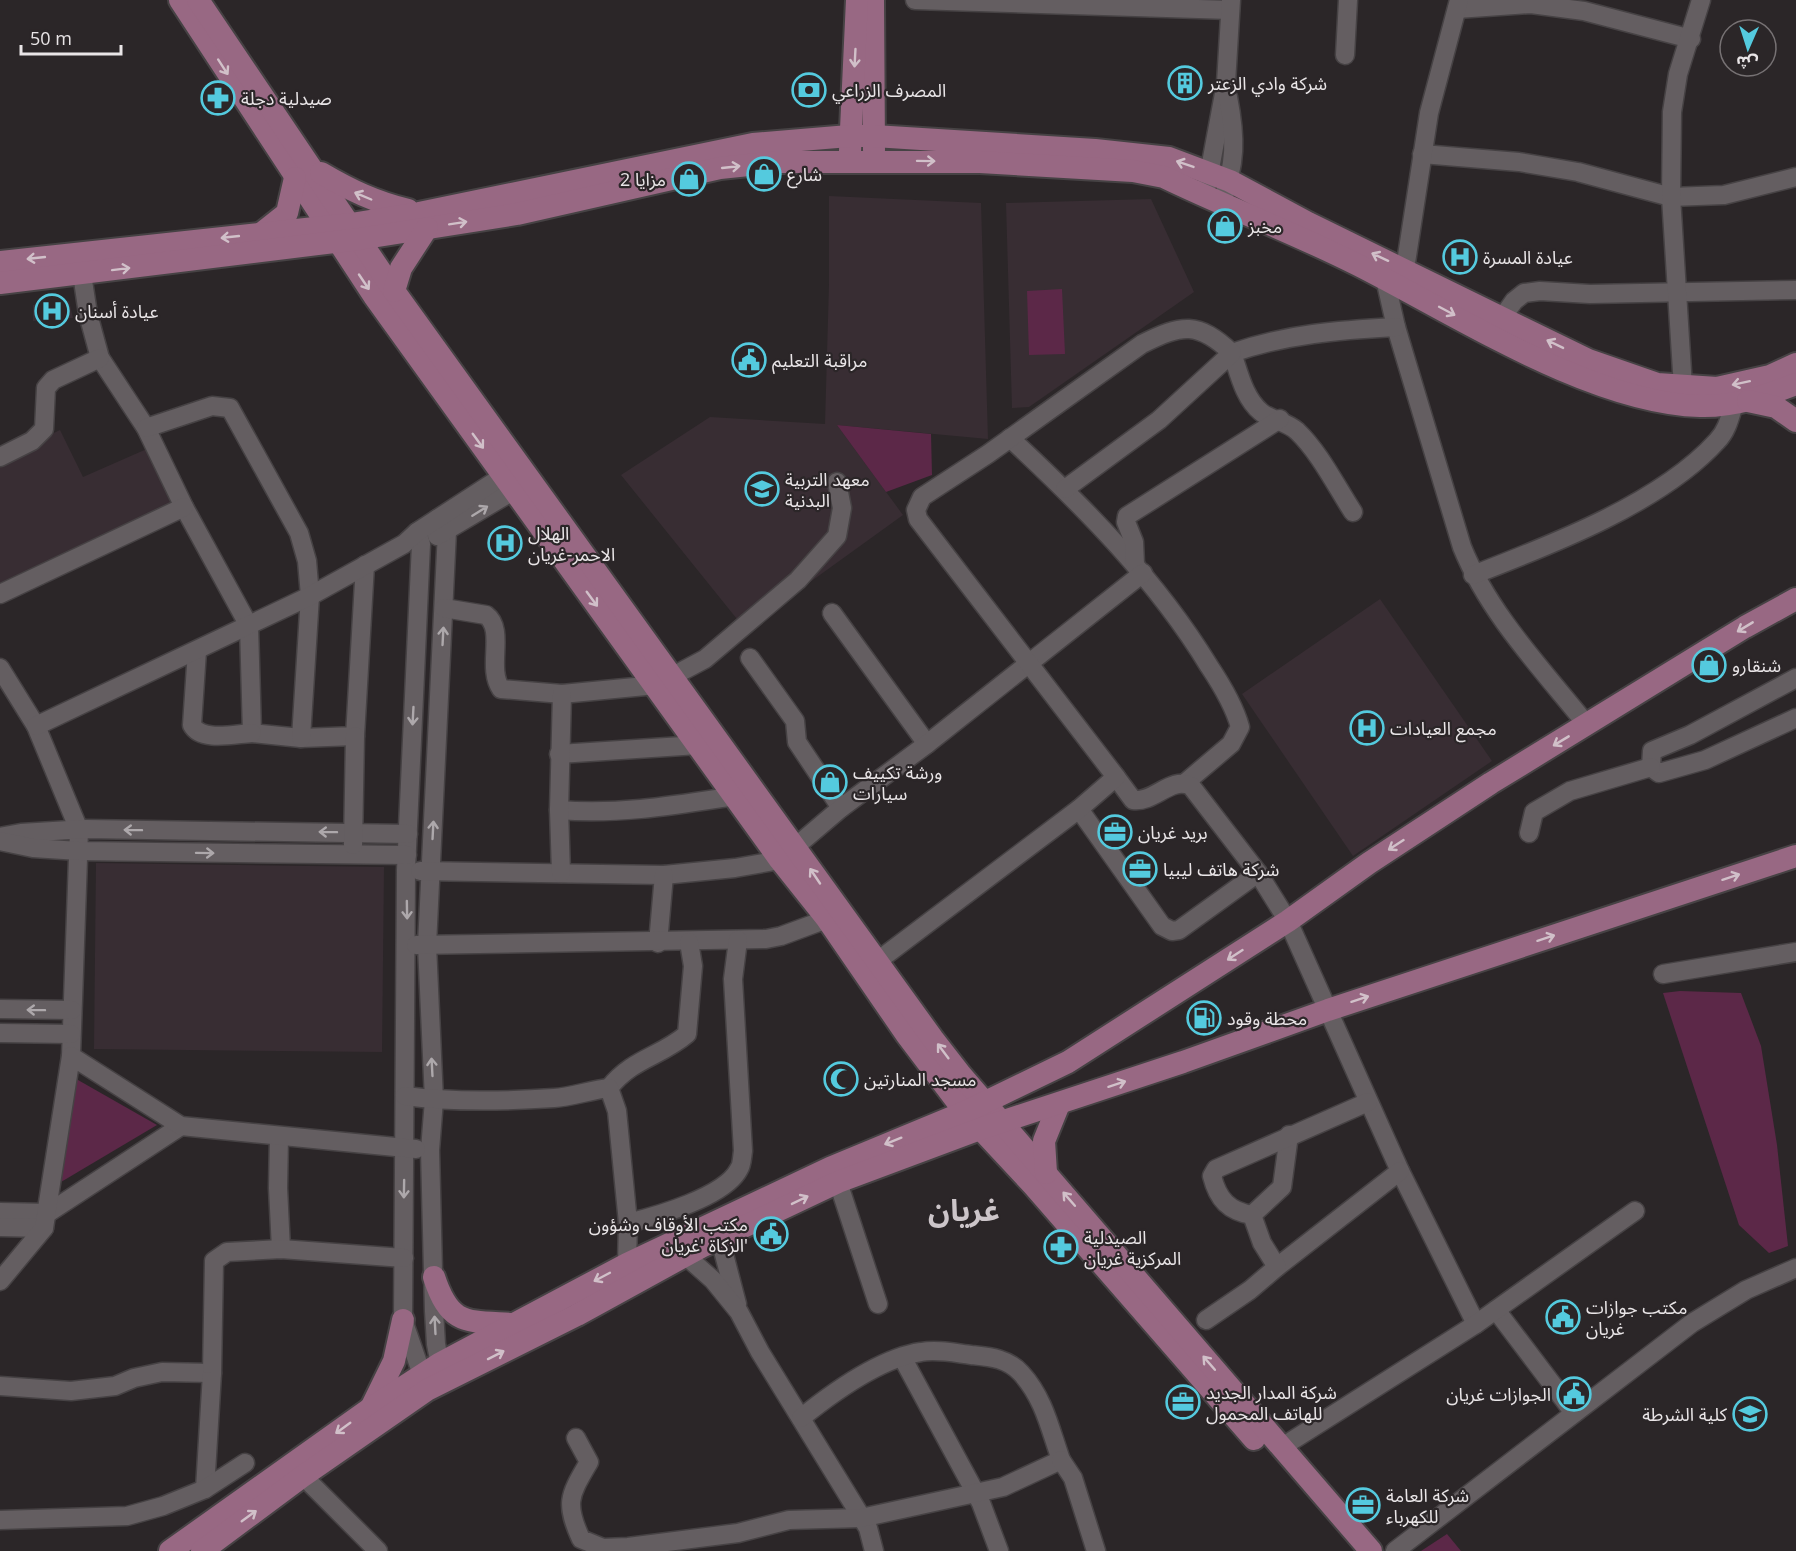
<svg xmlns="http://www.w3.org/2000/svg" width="1796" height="1551" viewBox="0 0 1796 1551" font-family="'Open Sans','Noto Sans Arabic',sans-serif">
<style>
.built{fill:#382d33}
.green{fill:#5c2848}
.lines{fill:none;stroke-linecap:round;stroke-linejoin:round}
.minor-casing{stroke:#464244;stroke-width:21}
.major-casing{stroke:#464244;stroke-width:26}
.minor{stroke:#645e61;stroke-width:18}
.major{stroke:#986883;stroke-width:22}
.oneway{stroke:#d1c0c9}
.oneway2{stroke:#ada8ab}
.labels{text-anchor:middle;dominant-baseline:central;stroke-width:4.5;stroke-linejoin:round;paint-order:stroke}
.poi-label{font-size:18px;fill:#e9e5e7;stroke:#2b2628;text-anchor:start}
.town-label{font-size:30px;font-weight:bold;fill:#ccc5c9;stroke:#2b2628}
</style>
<rect width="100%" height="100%" fill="#2b2628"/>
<!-- built -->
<g class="built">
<polygon points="829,196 981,203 988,439 837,425 903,515 745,629 621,475 710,417 825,424 829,284"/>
<polygon points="1151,199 1194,292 1029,407 1012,408 1006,203"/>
<polygon points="69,301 73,318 33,321 33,305"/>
<polygon points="60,430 83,477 149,448 176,501 0,583 0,459"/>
<polygon points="1380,599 1492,761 1353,856 1242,694"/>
<polygon points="96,863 384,867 382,1052 94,1049"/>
</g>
<!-- green -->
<g class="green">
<polygon points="1062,289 1065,354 1029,355 1027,291"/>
<polygon points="837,425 931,434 932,475 886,492"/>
<polygon points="1680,991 1741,993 1761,1046 1777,1145 1788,1246 1769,1253 1739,1225 1663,993"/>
<polygon points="71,1076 157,1125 61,1182"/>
<polygon points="1447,1534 1461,1551 1421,1551"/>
</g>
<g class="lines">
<defs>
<g id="minor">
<polyline points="915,0 1230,10"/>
<polyline points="1457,9 1531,4 1584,11 1691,39"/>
<polyline points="1345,55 1348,0"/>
<polyline points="1422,154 1519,162 1578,172 1671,197 1724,195 1796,177"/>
<polyline points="1207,185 1226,83 1231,0"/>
<path d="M1221 204C1236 164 1236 138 1228 97"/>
<polyline points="1405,269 1429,113 1459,0"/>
<polyline points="82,274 88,314 100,358 146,428 184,507 249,626 252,733 301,738 355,736 365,565"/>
<path d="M1385 279 1396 327 1462 547C1489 614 1543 670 1587 725"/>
<polyline points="1502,318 1514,301 1524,293 1540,291 1590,294 1796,290"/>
<polyline points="1683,387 1671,197 1672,112 1678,74 1701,0"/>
<polyline points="146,428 212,406 230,408 299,533 307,561 310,596 301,738"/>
<path d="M1010 438C1084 507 1156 579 1209 666 1221 684 1234 705 1240 727L1231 744 1185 783"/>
<polyline points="0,457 32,441 44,429 46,388 53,380 100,358"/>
<path d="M1353 512C1336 486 1320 453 1297 431 1286 421 1270 420 1261 412 1244 398 1239 373 1232 353 1286 334 1340 330 1396 327"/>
<polyline points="437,519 447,531 427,945 434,1100 430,1150 434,1311 436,1344 442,1375"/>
<polyline points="417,532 421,544 406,870 403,1320 426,1386"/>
<polyline points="437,536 513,491"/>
<polyline points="1135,564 1134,542 1126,522 1127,516 1280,419"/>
<path d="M1473 575C1551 545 1661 503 1717 441 1727 431 1730 417 1734 404"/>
<polyline points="0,594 184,507"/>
<path d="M444 608 486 615C506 630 486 667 501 689L562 694 656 685 705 659 798 580 837 536 842 508 837 482"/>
<polyline points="832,613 927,744"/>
<path d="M197 651 192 725C201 742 234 734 252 733"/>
<polyline points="750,658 795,721 797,742 841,808"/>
<polyline points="0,668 36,726 79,830 71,1056"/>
<polyline points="1796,678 1690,735 1652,751 1651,767 1659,773 1705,760 1796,718"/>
<polyline points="36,726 310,596 404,544 417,532 503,476"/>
<polyline points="559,754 698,745"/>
<path d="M1116 777 1133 800C1154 803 1171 776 1191 786L1258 873 1288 921 1400 1171 1476 1324"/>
<polyline points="1079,809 1162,926 1172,931 1179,930 1258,873"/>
<path d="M559 810C619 815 676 805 735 796"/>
<polyline points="1529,833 1534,812 1570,791 1651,767"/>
<polyline points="0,837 21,833 86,829 408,834"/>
<polyline points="0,841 33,848 79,851 407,855"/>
<polyline points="353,845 355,736"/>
<polyline points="420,871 664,875 735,868 780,860 841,808 927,744 1143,573"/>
<polyline points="561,873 559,810 562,694"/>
<polyline points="658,943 664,875"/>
<polyline points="416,945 766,939 781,936 827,919"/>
<path d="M879 960 1079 809 1116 777 918 519 916 510 922 497 988 454 1142 344C1182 324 1198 321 1232 353L1159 420 1065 489"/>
<polyline points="1663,974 1796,952"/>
<polyline points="0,1009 72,1010"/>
<polyline points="0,1033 71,1034"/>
<path d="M609 1088C633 1058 660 1057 687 1034L693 966 689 942"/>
<path d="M405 1096C449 1102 509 1101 554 1098 571 1097 591 1090 609 1088L617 1111 628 1223C656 1216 725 1197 739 1169 742 1165 742 1157 743 1151L733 979 738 940"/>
<polyline points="279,1137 278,1188 281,1249"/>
<polyline points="838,1182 878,1304"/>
<polyline points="0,1212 48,1213 181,1126"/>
<polyline points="1252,1215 1282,1187 1289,1135"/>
<polyline points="0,1227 44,1228"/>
<polyline points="720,1239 737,1304"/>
<polyline points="686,1256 713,1280 739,1312 760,1352 868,1528 874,1551"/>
<polyline points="627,1264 628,1223"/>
<polyline points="1277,1267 1400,1171"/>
<polyline points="0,1281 44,1228 71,1056 181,1126 416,1149"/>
<polyline points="1496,1310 1574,1413"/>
<path d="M1206 1320 1250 1290 1277 1267 1262 1243 1252 1215C1229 1211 1218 1200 1212 1176L1216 1169 1368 1102"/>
<polyline points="902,1357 981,1503 999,1551"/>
<polyline points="0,1386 71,1391 115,1386 134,1378 162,1372 212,1373"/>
<path d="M576 1438 589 1462C570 1495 564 1502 581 1539L603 1548 628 1547 738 1533 789 1520 861 1518 1003 1487 1061 1460C1050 1429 1044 1398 1021 1373 1007 1358 990 1357 971 1355 955 1353 937 1349 921 1352 880 1358 832 1393 801 1418"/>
<polyline points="1282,1447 1476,1324 1635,1211"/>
<polyline points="1061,1460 1073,1478 1096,1551"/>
<polyline points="303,1476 378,1551"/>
<polyline points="205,1489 212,1373 214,1261 227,1252 281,1249 404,1258"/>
<polyline points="0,1520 127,1516 163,1506 205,1489 245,1463"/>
<polyline points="1395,1551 1692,1323 1746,1290 1796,1268"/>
</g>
<g id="major">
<polyline points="180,0 374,296 780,860 827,919 906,1034 965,1112 1033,1185 1254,1439"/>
<polyline points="198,0 394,291 933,1039 961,1075 1371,1551"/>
<polyline points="873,0 874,150"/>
<polyline points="850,151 857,0"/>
<path d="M321 173C350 190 375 202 408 210"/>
<polyline points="263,232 287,213 295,178"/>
<polyline points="0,262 351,224 419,213 753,144 849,136 874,136 1095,150 1169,158 1230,181 1308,223 1588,360 1657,384 1717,388 1770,376 1796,364"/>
<path d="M0 283 359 239 517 214 720 168 777 162H980L1133 171 1164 177C1228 208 1295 233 1358 265 1455 314 1591 403 1700 406 1734 407 1765 396 1796 384"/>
<polyline points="394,291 401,268 427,228"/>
<polyline points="1748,401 1776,407 1796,421"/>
<polyline points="1046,1173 1044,1141 1059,1104"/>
<path d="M434 1277C450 1326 466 1321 513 1324"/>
<polyline points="371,1408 394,1361 403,1320"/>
<polyline points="170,1551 371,1408 439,1364 627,1264 830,1168 965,1112 1068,1062 1288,921 1369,863 1491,783 1745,627 1796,599"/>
<polyline points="202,1551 303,1476 427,1390 577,1315 701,1247 838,1182 980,1129 1183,1062 1328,1010 1796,856"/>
</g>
</defs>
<!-- minor casing -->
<use href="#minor" class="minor-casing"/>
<!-- major casing -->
<use href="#major" class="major-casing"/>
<!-- minor -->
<use href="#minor" class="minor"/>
<!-- major -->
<use href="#major" class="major"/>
</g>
<!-- one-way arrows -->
<defs><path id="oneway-shaft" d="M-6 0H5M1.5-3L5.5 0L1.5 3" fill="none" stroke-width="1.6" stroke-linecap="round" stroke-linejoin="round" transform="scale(1.5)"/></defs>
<g class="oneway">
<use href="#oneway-shaft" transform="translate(855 58) rotate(93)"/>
<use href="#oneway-shaft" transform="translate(223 67) rotate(57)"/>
<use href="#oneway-shaft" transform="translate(926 161) rotate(1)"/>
<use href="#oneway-shaft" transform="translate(1185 164) rotate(-161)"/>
<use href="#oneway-shaft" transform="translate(731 167) rotate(-6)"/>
<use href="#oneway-shaft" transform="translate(363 196) rotate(-157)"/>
<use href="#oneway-shaft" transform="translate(458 223) rotate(-9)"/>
<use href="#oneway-shaft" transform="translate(230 237) rotate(174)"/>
<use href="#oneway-shaft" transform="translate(1380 257) rotate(-155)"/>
<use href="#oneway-shaft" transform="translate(36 258) rotate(174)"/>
<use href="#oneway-shaft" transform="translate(121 269) rotate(-7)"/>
<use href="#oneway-shaft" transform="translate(364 282) rotate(56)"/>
<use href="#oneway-shaft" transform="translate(1447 311) rotate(28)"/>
<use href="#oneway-shaft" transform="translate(1555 344) rotate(-154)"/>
<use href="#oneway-shaft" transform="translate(1741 383) rotate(168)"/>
<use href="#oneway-shaft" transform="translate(478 441) rotate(54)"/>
<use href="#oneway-shaft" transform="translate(592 599) rotate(54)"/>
<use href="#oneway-shaft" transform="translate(1745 627) rotate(149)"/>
<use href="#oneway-shaft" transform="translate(1561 741) rotate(149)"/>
<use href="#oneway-shaft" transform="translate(1396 845) rotate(147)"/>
<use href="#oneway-shaft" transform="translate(815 876) rotate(-124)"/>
<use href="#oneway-shaft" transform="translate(1731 877) rotate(-18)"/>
<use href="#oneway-shaft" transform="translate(1546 938) rotate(-18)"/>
<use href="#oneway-shaft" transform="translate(1235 955) rotate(147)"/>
<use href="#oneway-shaft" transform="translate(1360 999) rotate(-18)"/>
<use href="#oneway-shaft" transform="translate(943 1051) rotate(-127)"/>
<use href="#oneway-shaft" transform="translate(1117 1084) rotate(-18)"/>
<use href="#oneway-shaft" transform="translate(893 1141) rotate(158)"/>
<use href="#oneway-shaft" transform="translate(1069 1199) rotate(-131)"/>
<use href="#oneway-shaft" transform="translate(800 1200) rotate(-26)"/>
<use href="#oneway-shaft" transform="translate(602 1277) rotate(152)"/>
<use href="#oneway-shaft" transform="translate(496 1355) rotate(-27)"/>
<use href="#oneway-shaft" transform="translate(1209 1363) rotate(-131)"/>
<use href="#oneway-shaft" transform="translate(343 1428) rotate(144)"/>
<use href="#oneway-shaft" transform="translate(249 1516) rotate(-36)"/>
</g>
<g class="oneway2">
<use href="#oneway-shaft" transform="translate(480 511) rotate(-32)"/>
<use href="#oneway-shaft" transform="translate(443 636) rotate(-87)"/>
<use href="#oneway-shaft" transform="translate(413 716) rotate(93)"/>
<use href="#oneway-shaft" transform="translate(133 830) rotate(-179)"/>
<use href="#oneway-shaft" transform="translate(433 830) rotate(-87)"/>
<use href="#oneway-shaft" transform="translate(328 832) rotate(-179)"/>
<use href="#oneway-shaft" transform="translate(205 853) rotate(1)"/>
<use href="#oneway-shaft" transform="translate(407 910) rotate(89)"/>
<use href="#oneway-shaft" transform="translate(36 1010) rotate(-179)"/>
<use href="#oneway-shaft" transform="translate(432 1067) rotate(-93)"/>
<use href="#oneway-shaft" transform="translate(404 1189) rotate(91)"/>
<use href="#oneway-shaft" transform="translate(435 1325) rotate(-93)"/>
</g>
<!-- icons -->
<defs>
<symbol id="building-ring" viewBox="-11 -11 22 22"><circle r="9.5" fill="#2b2628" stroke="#54cade" stroke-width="1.5"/><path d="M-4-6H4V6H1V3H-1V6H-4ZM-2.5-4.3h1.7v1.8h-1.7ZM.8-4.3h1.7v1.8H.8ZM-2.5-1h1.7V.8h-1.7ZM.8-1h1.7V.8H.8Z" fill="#54cade"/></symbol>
<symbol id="bank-ring" viewBox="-11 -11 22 22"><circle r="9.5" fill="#2b2628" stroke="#54cade" stroke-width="1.5"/><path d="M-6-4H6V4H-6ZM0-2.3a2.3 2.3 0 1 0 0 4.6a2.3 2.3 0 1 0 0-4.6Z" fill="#54cade"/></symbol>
<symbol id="pharmacy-ring" viewBox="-11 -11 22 22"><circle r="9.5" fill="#2b2628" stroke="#54cade" stroke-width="1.5"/><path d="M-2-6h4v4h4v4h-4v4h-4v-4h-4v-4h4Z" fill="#54cade"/></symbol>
<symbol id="shop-ring" viewBox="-11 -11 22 22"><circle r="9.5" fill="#2b2628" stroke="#54cade" stroke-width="1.5"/><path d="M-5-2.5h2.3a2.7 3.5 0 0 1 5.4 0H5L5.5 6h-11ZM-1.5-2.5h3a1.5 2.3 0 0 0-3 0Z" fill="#54cade"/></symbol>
<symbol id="hospital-ring" viewBox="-11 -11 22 22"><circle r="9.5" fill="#2b2628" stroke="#54cade" stroke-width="1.5"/><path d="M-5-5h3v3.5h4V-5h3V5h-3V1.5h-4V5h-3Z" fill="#54cade"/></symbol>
<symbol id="civic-ring" viewBox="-11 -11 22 22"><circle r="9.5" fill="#2b2628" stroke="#54cade" stroke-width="1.5"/><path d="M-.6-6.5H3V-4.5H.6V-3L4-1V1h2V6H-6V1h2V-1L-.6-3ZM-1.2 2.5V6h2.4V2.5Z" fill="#54cade"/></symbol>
<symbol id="university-ring" viewBox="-11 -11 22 22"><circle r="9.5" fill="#2b2628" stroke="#54cade" stroke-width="1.5"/><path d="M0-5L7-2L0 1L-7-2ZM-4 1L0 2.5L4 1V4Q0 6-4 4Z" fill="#54cade"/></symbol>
<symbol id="office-ring" viewBox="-11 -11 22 22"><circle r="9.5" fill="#2b2628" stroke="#54cade" stroke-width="1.5"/><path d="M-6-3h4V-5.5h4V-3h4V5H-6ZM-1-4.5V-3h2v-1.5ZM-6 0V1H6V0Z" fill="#54cade"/></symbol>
<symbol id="fuel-ring" viewBox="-11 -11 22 22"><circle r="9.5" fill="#2b2628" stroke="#54cade" stroke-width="1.5"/><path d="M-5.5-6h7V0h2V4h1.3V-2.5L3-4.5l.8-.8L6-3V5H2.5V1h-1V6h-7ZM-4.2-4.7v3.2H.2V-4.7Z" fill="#54cade"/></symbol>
<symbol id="mosque-ring" viewBox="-11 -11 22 22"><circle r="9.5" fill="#2b2628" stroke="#54cade" stroke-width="1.5"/><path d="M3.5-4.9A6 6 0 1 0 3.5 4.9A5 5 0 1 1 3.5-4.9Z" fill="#54cade"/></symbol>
</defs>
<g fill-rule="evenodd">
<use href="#building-ring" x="1166" y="64" width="38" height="38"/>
<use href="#bank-ring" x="790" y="71" width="38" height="38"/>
<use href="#pharmacy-ring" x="199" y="79" width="38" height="38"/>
<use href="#shop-ring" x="745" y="155" width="38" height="38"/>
<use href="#shop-ring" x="670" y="160" width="38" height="38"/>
<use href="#shop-ring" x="1206" y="207" width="38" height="38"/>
<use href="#hospital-ring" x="1441" y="238" width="38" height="38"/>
<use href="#hospital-ring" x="33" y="292" width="38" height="38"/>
<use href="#civic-ring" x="730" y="341" width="38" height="38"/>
<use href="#university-ring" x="743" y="470" width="38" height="38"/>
<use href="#hospital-ring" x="486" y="524" width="38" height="38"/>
<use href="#shop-ring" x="1690" y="646" width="38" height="38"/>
<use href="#hospital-ring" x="1348" y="709" width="38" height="38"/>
<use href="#shop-ring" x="811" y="763" width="38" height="38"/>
<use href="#office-ring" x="1096" y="813" width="38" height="38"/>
<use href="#office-ring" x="1121" y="850" width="38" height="38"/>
<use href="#fuel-ring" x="1185" y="999" width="38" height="38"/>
<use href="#mosque-ring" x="822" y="1060" width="38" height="38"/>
<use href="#civic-ring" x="752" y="1215" width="38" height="38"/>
<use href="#pharmacy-ring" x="1042" y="1228" width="38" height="38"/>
<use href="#civic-ring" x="1544" y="1298" width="38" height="38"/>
<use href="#civic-ring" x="1555" y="1375" width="38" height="38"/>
<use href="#office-ring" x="1164" y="1383" width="38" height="38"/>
<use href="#university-ring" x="1731" y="1395" width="38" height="38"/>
<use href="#office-ring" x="1344" y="1486" width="38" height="38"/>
</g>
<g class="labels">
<!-- poi labels -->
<g class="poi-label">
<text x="1208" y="83">شركة وادي الزعتر</text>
<text x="832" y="90">المصرف الزراعي</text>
<text x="241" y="98">صيدلية دجلة</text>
<text x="787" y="174">شارع</text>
<text x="666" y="179" text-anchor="end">مزايا 2</text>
<text x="1248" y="226">مخبز</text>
<text x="1483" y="257">عيادة المسرة</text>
<text x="75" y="311">عيادة أسنان</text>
<text x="772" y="360">مراقبة التعليم</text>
<text x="785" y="479">معهد التربية<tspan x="785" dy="21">البدنية</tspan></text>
<text x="528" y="533">الهلال<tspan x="528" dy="21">الاحمر-غريان</tspan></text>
<text x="1732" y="665">شنقارو</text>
<text x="1390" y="728">مجمع العيادات</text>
<text x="853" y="772">ورشة تكييف<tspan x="853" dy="21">سيارات</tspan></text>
<text x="1138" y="832">بريد غريان</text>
<text x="1163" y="869">شركة هاتف ليبيا</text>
<text x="1227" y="1018">محطة وقود</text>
<text x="864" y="1079">مسجد المنارتين</text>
<text x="748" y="1224" text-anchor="end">مكتب الأوقاف وشؤون<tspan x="748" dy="21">الزكاة 'غريان'</tspan></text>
<text x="1084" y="1237">الصيدلية<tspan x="1084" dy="21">المركزية غريان</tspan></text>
<text x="1586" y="1307">مكتب جوازات<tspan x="1586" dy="21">غريان</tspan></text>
<text x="1206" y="1392">شركة المدار الجديد<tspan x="1206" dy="21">للهاتف المحمول</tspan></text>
<text x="1551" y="1394" text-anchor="end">الجوازات غريان</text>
<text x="1727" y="1414" text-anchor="end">كلية الشرطة</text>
<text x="1386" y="1495">شركة العامة<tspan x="1386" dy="21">للكهرباء</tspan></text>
</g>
<!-- town labels -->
<g class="town-label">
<text x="964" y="1209">غريان</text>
</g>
</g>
<!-- north arrow -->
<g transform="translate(1748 48) rotate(183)"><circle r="28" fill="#2b2628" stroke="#777274" stroke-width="1.5"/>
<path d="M0-4.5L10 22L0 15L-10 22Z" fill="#54cade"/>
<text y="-9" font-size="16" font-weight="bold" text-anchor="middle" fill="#e9e5e7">ش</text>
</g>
<!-- scale -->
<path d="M21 45v9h100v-9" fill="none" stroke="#e9e5e7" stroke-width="3"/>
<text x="30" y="45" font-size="18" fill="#e9e5e7" stroke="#2b2628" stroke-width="4.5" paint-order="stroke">50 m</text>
</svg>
